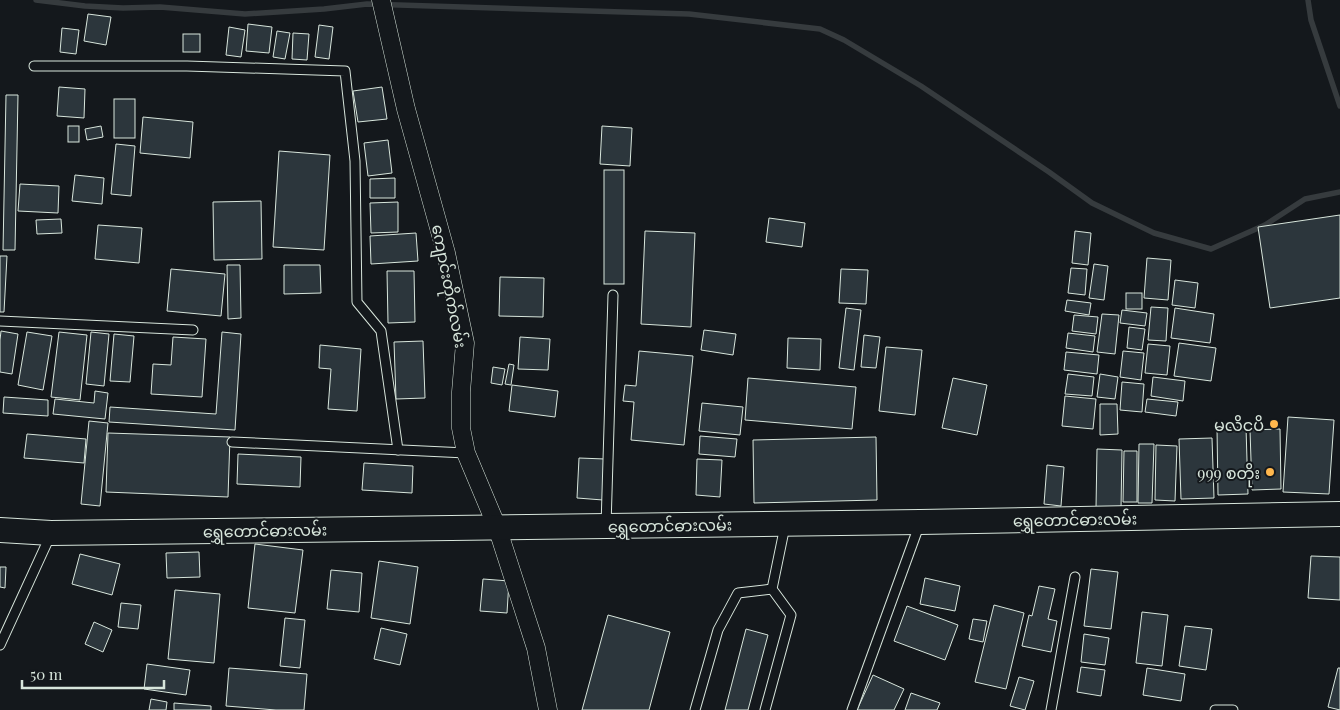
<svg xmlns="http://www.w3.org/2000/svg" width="1340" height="710" viewBox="0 0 1340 710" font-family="'Playfair Display','Noto Sans Myanmar',serif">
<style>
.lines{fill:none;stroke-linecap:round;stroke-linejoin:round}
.stream{stroke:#363b3e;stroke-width:5.5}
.building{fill:#2c363c;stroke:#d8e6dc}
.lane-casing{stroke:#d8e6dc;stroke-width:11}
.street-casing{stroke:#d8e6dc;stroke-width:19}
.secondary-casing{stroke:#d8e6dc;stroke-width:26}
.lane{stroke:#14181c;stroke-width:9}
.street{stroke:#14181c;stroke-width:18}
.secondary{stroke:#14181c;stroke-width:24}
.poi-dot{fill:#ffb74d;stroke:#14181c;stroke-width:2}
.labels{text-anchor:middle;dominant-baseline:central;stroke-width:4;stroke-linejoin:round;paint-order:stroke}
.street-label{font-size:16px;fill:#d8e6dc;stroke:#14181c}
.poi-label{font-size:16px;fill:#d8e6dc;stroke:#14181c;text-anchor:end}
</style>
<rect width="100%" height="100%" fill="#14181c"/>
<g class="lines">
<!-- stream -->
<g class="stream">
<polyline points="36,0 85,6 123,8 160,7 245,14 324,9 367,4 689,14 820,29 844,40 921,86 1049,172 1092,203 1154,233 1211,249 1265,225 1305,199 1340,192"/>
<polyline points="1308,0 1311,20 1340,106"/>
</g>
</g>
<!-- building -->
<g class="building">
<polygon points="88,14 111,17 106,45 84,41"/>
<polygon points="248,24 272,27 269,53 246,51"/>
<polygon points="319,25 333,27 329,59 315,57"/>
<polygon points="229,27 245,30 241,57 226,55"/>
<polygon points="62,28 79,30 76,54 60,52"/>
<polygon points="277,31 290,33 285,59 273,57"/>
<polygon points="293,33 309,34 307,60 292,59"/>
<rect x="183" y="34" width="17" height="18"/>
<polygon points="59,87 85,89 84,118 57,116"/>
<polygon points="382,87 387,119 358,122 353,91"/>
<polygon points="6,95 18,95 15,250 3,250"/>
<rect x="114" y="99" width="21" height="39"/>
<polygon points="143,117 193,122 190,158 140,153"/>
<rect x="68" y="126" width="11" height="16"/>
<polygon points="101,126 103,137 87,140 85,129"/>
<polygon points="602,126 632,128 630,166 600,164"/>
<polygon points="388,140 392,173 368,176 364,143"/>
<polygon points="116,144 135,146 131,196 111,194"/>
<polygon points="279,151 330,155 324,250 273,247"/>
<rect x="604" y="170" width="20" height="114"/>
<polygon points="75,175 104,178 102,204 72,201"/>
<polygon points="395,178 395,198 370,198 370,179"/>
<polygon points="20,184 59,186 58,213 18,211"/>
<polygon points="261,201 262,259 214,260 213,202"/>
<polygon points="398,202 398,232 371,233 370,203"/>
<polygon points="1340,215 1340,298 1270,308 1258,227"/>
<polygon points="769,218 805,223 802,247 766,242"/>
<polygon points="61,219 62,233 37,234 36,220"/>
<polygon points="98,225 142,228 139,263 95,259"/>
<polygon points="645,231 695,233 691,327 641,324"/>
<polygon points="1075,231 1091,233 1088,265 1072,263"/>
<polygon points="416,233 418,261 371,264 370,236"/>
<polygon points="0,256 7,256 4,312 0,312"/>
<polygon points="1147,258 1171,260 1168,300 1144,298"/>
<polygon points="1094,264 1108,266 1104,300 1089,298"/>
<polygon points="227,265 240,265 241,318 228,319"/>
<polygon points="284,265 320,265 321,293 284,294"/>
<polygon points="1071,268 1087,269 1085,295 1068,293"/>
<polygon points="171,269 225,274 221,316 167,311"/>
<polygon points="841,269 868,270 866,304 839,303"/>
<polygon points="387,271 414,271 415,322 388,323"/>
<polygon points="500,277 544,278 543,317 499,316"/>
<polygon points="1175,280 1198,283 1195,308 1172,305"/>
<rect x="1126" y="293" width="16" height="16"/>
<polygon points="1067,300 1091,303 1089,315 1065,311"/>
<polygon points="1151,307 1168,308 1166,341 1148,340"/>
<polygon points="846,308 861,310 854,370 839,368"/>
<polygon points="1175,308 1214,314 1210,343 1171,338"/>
<polygon points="1122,310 1147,313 1145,326 1120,323"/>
<polygon points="1102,314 1119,315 1115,354 1097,352"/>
<polygon points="1074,315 1098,317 1096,334 1072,331"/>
<polygon points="1129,327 1145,329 1142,350 1127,348"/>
<polygon points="704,330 736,334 733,355 701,350"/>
<polygon points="1,331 18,334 12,374 0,372 0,340"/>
<polygon points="27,332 52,336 43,390 18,385"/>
<polygon points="59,332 87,335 80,400 51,397"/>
<polygon points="91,332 109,334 104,386 86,384"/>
<polygon points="222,332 241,334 235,430 109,422 110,407 216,414"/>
<polygon points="1068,333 1095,336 1093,352 1066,348"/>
<polygon points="114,334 134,336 130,382 110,381"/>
<polygon points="864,335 880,337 876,368 861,367"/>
<polygon points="173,337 206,339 202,397 151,394 153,364 171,365"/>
<polygon points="520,337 550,339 548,370 518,369"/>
<polygon points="788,338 821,339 820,370 787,368"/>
<polygon points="423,341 425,398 396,399 394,342"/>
<polygon points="1179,343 1216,348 1211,381 1174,376"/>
<polygon points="1148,344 1170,346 1167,375 1145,373"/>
<polygon points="320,345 361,349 357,411 328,409 331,369 319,368"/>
<polygon points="886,347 922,350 915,415 879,411"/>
<polygon points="639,351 693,356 684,445 631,440 634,402 623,401 625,385 636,386"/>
<polygon points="1123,351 1144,353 1141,380 1120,377"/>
<polygon points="1066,352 1099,355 1097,374 1064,370"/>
<polygon points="509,364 514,365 511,385 505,384"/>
<polygon points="493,367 505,369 502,385 491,383"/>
<polygon points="1068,374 1094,377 1092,396 1065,394"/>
<polygon points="1100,374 1118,377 1115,399 1097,397"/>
<polygon points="1153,377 1185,381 1183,401 1151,396"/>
<polygon points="748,378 856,387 852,429 745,420"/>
<polygon points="953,378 987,385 977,435 942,428"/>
<polygon points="1122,382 1144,384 1142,412 1120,410"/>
<polygon points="512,385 558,391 555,417 509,411"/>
<polygon points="95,391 108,393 105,419 53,414 55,399 94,403"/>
<polygon points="1065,396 1096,399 1093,429 1062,426"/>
<polygon points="4,397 48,400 48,416 3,413"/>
<polygon points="1147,399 1178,402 1176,416 1145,412"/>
<polygon points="702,403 743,407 740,435 699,431"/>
<polygon points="1100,404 1117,404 1118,434 1100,435"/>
<polygon points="1288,417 1334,420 1329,494 1283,492"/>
<polygon points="89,421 108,423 100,506 81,504"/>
<polygon points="1246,427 1248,494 1218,495 1217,428"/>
<polygon points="1280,429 1281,489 1252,490 1250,430"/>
<polygon points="108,433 230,437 228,497 106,492"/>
<polygon points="27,434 86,439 84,463 24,458"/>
<polygon points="700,436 737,439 735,457 699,454"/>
<polygon points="876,437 877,500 754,503 753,440"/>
<polygon points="1212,438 1214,498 1181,499 1179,439"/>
<polygon points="1139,444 1154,444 1152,503 1138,503"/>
<polygon points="1156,445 1177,446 1175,501 1155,500"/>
<polygon points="1097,449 1122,450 1121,509 1096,508"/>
<polygon points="1124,451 1137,451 1137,502 1123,502"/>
<polygon points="238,454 301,457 300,487 237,484"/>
<polygon points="579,458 605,459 603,500 577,498"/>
<polygon points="697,459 722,460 720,497 696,495"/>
<polygon points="364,463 413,466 412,493 362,490"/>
<polygon points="1047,465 1064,467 1061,506 1044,504"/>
<polygon points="255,544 303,550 295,613 248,608"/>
<polygon points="199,552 200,577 167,578 166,553"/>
<polygon points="80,554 120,564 112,595 72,584"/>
<polygon points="1311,556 1340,557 1340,600 1308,598"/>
<polygon points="379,561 418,567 410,624 371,618"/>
<polygon points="0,567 6,567 5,588 0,587"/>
<polygon points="1091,569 1118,572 1111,629 1084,626"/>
<polygon points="331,570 362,573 359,612 327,609"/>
<polygon points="925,578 960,586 955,611 920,604"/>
<polygon points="483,579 509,581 507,613 480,611"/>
<polygon points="1039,586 1055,589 1048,619 1057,621 1051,652 1022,646 1029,615 1032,616"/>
<polygon points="175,590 220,594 214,663 168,659"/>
<polygon points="121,603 141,605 138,629 118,627"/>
<polygon points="994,605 1024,613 1006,689 975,682"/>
<polygon points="907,606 958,625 945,660 894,641"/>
<polygon points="1142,612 1168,615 1162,666 1136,663"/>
<polygon points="608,615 670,632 649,710 582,710"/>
<polygon points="285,618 305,620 300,668 280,666"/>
<polygon points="973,619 987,621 983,642 969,639"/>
<polygon points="94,622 112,630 103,652 85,644"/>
<polygon points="1185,626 1212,629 1206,670 1179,666"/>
<polygon points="381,628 407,634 400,665 374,659"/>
<polygon points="746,629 768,635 748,710 725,710"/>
<polygon points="1084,634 1109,638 1105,665 1081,662"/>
<polygon points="147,664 190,670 186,695 144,689"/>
<polygon points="1081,667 1105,670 1101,696 1077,692"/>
<polygon points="229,668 307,674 304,710 276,710 226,706"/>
<polygon points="1147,668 1185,674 1181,701 1143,695"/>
<polygon points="1338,668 1340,668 1340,710 1328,707"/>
<polygon points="873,675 904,689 894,710 857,710"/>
<polygon points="1019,677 1034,681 1025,710 1010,706"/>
<polygon points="911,693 940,703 937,710 905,710"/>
<polygon points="151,699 167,702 166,710 149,710"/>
<polygon points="174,703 211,706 211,710 174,710"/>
</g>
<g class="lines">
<defs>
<g id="lane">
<polyline points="34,66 187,66 345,71 355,161 357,302 381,331 398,450"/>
<polyline points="0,321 193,330"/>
<polyline points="232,442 466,453"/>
<polyline points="606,526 613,295"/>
<polyline points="0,645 51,534"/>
<polyline points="695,710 718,630 738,593 772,589"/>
<polyline points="765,710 791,615 772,589 785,526"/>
<polyline points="852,710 920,523"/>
<polyline points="1051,710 1075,577"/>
<polyline points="1215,710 1233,710"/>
</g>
<polyline id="street" points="381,0 406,109 446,253 465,343 461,392 461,428 466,453 497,527 536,648 548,710"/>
<polyline id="secondary" points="0,530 51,533 920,522 1340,514"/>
</defs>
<!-- lane casing -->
<use href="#lane" class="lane-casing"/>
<!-- street casing -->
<use href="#street" class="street-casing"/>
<!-- secondary casing -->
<use href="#secondary" class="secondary-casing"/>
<!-- lane -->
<use href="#lane" class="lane"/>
<!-- street -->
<use href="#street" class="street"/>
<!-- secondary -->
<use href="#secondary" class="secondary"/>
</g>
<!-- markers -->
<g class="poi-dot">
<circle cx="1274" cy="424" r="5"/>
<circle cx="1270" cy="472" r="5"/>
</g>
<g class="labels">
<!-- street labels -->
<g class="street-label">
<text transform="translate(450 286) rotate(79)">ကျောင်းတိုက်လမ်း</text>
<text transform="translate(1075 519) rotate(-1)">ရွှေတောင်ဓားလမ်း</text>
<text transform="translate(670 525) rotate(-1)">ရွှေတောင်ဓားလမ်း</text>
<text transform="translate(265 530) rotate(-1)">ရွှေတောင်ဓားလမ်း</text>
</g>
<!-- poi labels -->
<g class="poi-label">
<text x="1264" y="424">မလိငပိ</text>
<text x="1260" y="472">999 စတိုး</text>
</g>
</g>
<!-- scale -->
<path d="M22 680v8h142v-8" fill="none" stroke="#d8e6dc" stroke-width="2.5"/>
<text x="30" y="680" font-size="15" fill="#d8e6dc" stroke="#14181c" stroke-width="4" paint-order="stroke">50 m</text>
</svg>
